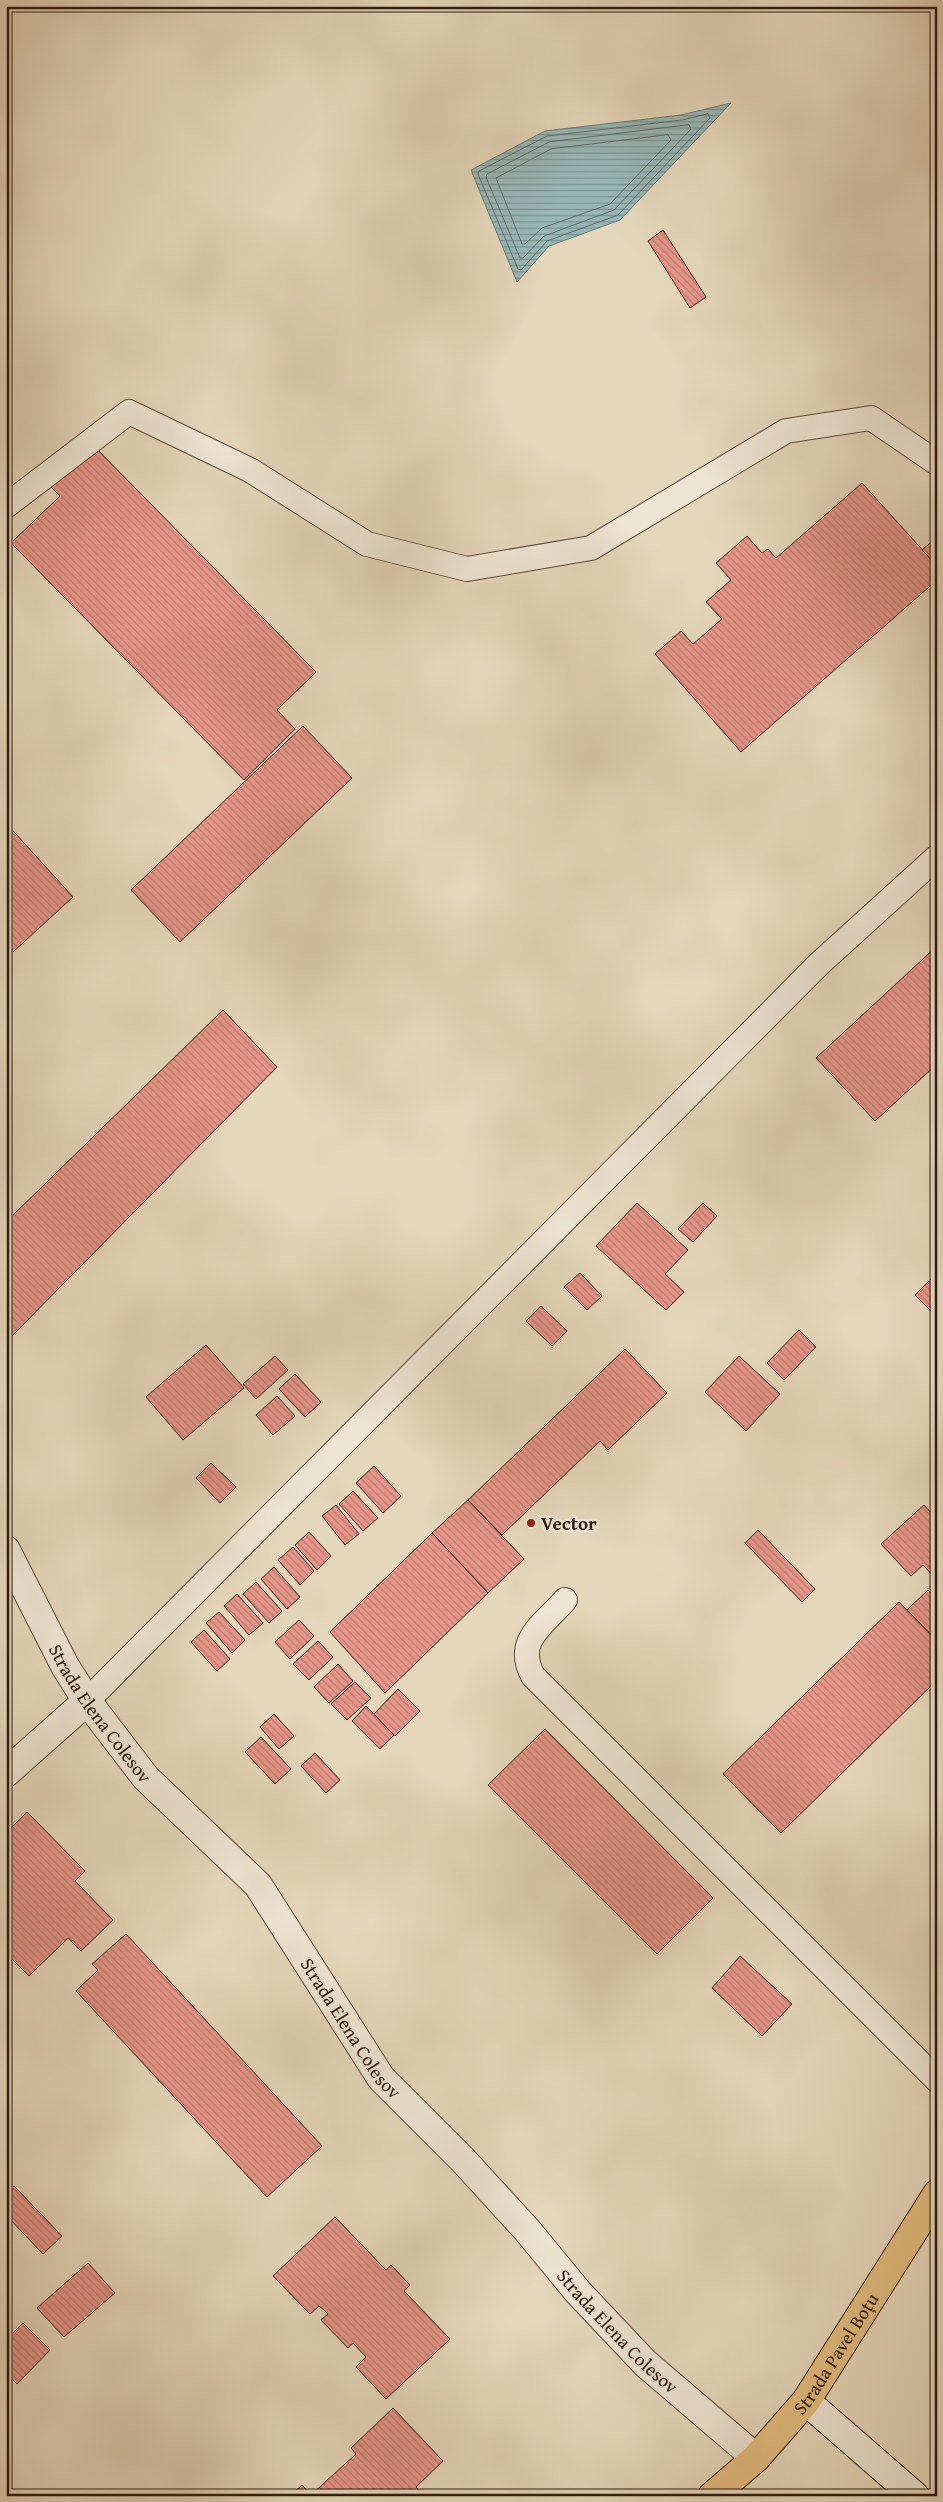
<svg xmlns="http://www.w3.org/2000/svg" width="943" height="2502" viewBox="0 0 943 2502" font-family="'Gentium Book Plus',serif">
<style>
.water{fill:url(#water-rules);stroke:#6d7875}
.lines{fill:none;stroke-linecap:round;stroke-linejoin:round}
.shore{stroke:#626864;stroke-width:1}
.building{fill:url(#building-back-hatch);stroke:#2d1a12}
.lane-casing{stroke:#5b493c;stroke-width:26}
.street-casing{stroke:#5b493c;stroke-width:30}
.secondary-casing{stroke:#2d1a12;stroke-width:30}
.primary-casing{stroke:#2d1a12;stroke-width:30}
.lane{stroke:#ede4d2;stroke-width:24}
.street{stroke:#ede4d2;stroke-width:28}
.secondary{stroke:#ede4d2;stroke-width:28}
.primary{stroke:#e2bb7d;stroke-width:28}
.poi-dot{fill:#8f2418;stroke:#ede4d2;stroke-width:2}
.labels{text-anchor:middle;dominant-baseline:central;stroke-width:5;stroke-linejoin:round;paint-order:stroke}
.poi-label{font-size:19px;font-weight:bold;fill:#2d1a12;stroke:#ede4d2;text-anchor:start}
.street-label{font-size:19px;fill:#2d1a12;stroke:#ede4d2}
</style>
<defs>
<pattern id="water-rules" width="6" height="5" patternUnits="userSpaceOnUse" patternTransform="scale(1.25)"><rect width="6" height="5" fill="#97b7b7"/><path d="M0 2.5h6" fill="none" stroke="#7c9493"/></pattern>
<pattern id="building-back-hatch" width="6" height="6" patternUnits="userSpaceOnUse" patternTransform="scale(1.25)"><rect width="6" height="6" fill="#e6958a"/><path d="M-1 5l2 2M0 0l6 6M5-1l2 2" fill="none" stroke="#bb796f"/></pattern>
</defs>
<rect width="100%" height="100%" fill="#e4d6ba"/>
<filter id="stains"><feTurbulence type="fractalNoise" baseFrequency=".004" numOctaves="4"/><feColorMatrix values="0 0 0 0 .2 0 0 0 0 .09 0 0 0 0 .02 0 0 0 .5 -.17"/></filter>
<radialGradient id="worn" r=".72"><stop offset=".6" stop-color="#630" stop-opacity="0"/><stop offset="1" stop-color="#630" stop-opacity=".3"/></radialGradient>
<!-- water -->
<polygon class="water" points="731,103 620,220 549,246 517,282 471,170 545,131 681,115"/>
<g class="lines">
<!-- shore -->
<g class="shore">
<polygon points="708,114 710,118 618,215 547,241 521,270 518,269 478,174 479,171 547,136 682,120"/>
<polygon points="689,125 691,129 614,210 544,236 523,258 520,258 486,177 487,174 549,142"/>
<polygon points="668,135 671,140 610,204 542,228 525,244 522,244 496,178 551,149"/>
</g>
</g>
<!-- building -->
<g class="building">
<polygon points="663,230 706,297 690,308 648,241"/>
<polygon points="85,437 316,672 277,710 295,729 244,780 11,543 60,496 43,479"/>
<polygon points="862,483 937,566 937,580 741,752 655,654 681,631 693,644 722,619 706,602 731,580 716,563 747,536 762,553 768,549 776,558"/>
<polygon points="937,537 937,566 922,550"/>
<polygon points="303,726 352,778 180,942 131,890"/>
<polygon points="6,823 73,897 13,952 6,944"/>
<polygon points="937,946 937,1064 875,1121 816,1058"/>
<polygon points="223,1010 277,1067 6,1342 6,1222"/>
<polygon points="637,1203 688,1250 665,1274 684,1292 666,1310 596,1246"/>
<polygon points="703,1203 717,1216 693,1242 678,1229"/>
<polygon points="580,1273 602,1296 587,1310 564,1287"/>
<polygon points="937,1273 937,1317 915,1295"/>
<polygon points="541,1306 567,1331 552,1346 526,1321"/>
<polygon points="799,1330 816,1347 784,1380 767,1363"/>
<polygon points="206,1345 244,1388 183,1440 146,1397"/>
<polygon points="625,1349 667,1393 608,1450 600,1441 502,1535 468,1500"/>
<polygon points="275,1356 288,1370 256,1399 243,1384"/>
<polygon points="739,1356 780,1394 746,1431 705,1392"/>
<polygon points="295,1374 321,1402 305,1417 279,1389"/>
<polygon points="277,1396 295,1416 273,1435 256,1415"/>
<polygon points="211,1463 236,1487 220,1503 196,1478"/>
<polygon points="374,1466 401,1496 383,1513 356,1483"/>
<polygon points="353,1491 378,1518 363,1531 339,1504"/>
<polygon points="468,1500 524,1559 488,1593 432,1533"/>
<polygon points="336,1505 359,1534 345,1545 322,1516"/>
<polygon points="924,1505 937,1519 937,1580 923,1565 911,1576 881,1544"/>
<polygon points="758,1530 815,1589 802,1602 745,1543"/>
<polygon points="309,1532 331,1556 317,1570 295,1545"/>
<polygon points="432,1533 488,1593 385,1693 330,1632"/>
<polygon points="293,1547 314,1571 300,1585 278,1560"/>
<polygon points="274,1567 300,1597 287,1609 261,1579"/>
<polygon points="256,1582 282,1611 269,1623 243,1594"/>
<polygon points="928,1590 937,1598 937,1641 907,1610"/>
<polygon points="237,1594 263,1623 249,1635 224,1606"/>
<polygon points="899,1602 937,1641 937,1680 781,1833 723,1774"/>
<polygon points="219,1612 245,1640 232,1653 206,1623"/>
<polygon points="299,1620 314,1636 290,1659 275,1642"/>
<polygon points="204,1630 230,1659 217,1671 191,1642"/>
<polygon points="318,1641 333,1657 309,1680 293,1664"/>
<polygon points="338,1664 353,1681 329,1703 314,1687"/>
<polygon points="355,1682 371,1698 347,1720 331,1704"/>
<polygon points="398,1689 420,1711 395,1736 373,1715"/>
<polygon points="366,1706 394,1735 380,1749 352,1721"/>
<polygon points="274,1714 294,1736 279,1749 260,1727"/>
<polygon points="545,1729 713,1898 657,1954 488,1785"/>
<polygon points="261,1737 291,1769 275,1784 245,1752"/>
<polygon points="315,1753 340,1780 326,1793 301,1766"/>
<polygon points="27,1812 85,1871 75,1881 113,1920 81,1951 68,1938 29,1976 6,1953 6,1833"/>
<polygon points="126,1934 322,2146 267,2197 76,1991 98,1970 92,1964"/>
<polygon points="740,1956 792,2004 762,2036 712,1988"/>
<polygon points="14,2186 62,2236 43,2254 6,2215 6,2193"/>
<polygon points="335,2217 386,2270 391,2265 410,2285 404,2291 450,2339 386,2399 356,2367 366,2357 353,2343 348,2348 321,2320 328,2314 324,2310 319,2306 310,2314 273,2276"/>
<polygon points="88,2263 115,2293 64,2337 37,2308"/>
<polygon points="23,2323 50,2350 17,2384 6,2373 6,2340"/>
<polygon points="393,2408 443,2461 416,2487 424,2496 290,2496 302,2485 311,2495 356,2454 351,2448"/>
</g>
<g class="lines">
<defs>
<g id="lane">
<polyline points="6,506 129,412 250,470 367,544 467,569 591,548 786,431 871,418 937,463"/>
<path d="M565 1600C543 1625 514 1641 533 1676L937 2080"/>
<polyline points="87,1701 819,964 937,857"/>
</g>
<g id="street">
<path id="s1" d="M6 1550 65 1666 87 1701 146 1778 258 1885 381 2078 463 2160 527 2230 578 2292 645 2363 756 2458"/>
<polyline points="6,1773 87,1701"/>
</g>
<polyline id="secondary" points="806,2401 915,2496"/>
<g id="primary">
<path id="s2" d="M712 2496 756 2458 806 2401 937 2194"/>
</g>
</defs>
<!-- lane casing -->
<use href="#lane" class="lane-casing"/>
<!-- street casing -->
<use href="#street" class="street-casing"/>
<!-- secondary casing -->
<use href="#secondary" class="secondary-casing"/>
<!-- primary casing -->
<use href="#primary" class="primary-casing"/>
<!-- lane -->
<use href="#lane" class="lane"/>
<!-- street -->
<use href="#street" class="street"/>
<!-- secondary -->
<use href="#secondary" class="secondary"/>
<!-- primary -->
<use href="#primary" class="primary"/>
</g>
<!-- markers -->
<circle class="poi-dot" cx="531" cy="1523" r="5"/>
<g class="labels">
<!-- poi labels -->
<g class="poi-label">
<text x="541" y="1523">Vector</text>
</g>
<!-- street labels -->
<g class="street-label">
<text stroke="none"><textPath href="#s1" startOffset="189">Strada Elena Colesov</textPath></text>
<text stroke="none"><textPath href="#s1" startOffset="594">Strada Elena Colesov</textPath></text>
<text stroke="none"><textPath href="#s1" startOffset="999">Strada Elena Colesov</textPath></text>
<text stroke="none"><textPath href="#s2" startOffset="190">Strada Pavel Boțu</textPath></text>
</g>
</g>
<!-- margin -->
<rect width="943" height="2502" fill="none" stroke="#e4d6ba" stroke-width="25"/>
<rect x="8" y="8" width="928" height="2487" fill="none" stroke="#2d1a12" stroke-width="2.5"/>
<rect x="12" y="12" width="918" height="2477" fill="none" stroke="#2d1a12"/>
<rect width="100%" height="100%" filter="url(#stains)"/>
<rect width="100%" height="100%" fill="url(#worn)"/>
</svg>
